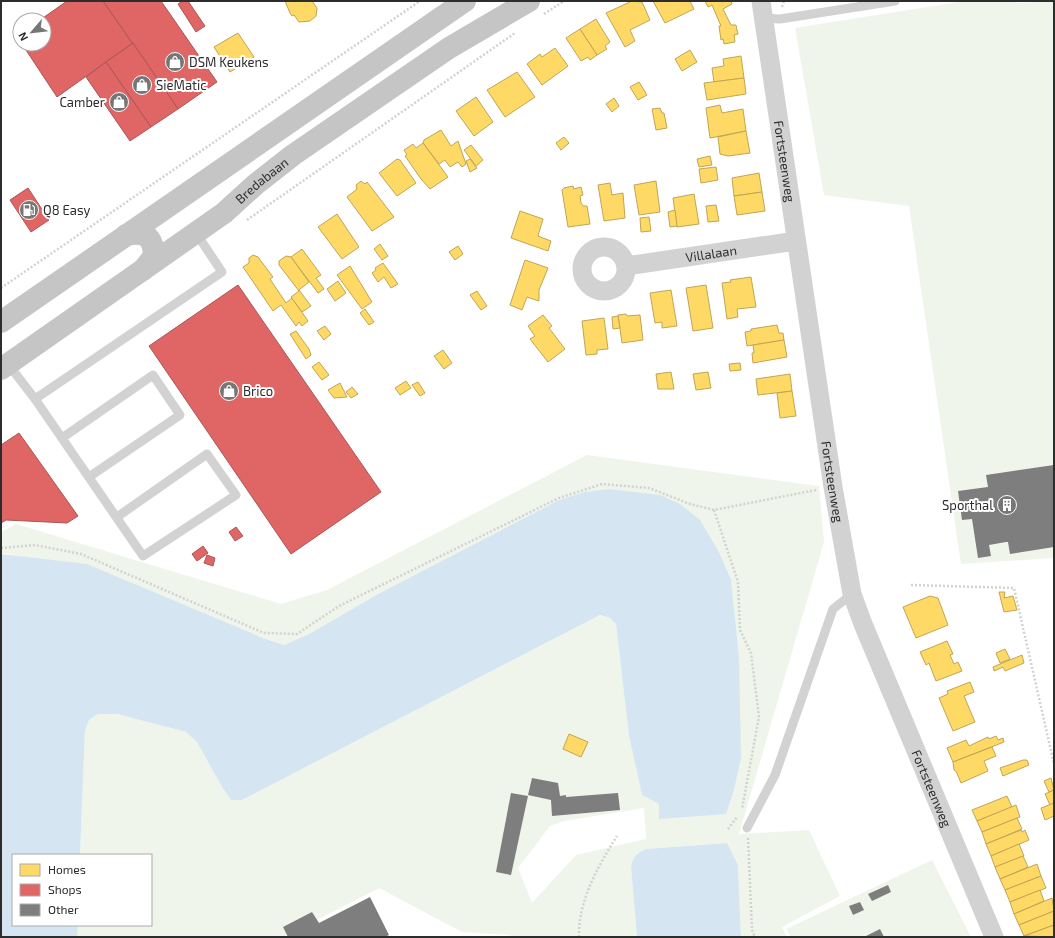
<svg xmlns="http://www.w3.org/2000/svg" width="1055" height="938" viewBox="0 0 1055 938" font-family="'Exo 2',sans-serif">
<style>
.green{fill:#eff5ea;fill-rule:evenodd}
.water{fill:#d5e6f2}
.homes{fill:#ffd966;stroke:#c0a555}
.shops{fill:#e06666;stroke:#a55}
.building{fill:#7e7e7e}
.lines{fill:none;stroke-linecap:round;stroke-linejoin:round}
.path{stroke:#d2d2d2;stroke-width:2.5;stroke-dasharray:2 2;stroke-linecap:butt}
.lane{stroke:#d2d2d2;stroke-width:9}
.street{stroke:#d2d2d2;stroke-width:19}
.primary{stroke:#c5c5c5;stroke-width:22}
.labels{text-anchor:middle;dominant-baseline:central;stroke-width:4;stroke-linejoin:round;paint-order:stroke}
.poi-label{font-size:13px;fill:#2d2d2d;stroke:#fff;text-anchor:start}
.street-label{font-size:13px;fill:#2d2d2d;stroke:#fff}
</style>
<rect width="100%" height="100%" fill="#fff"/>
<!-- green -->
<g class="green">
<polygon points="965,1 1007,1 1020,3 1054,1 1054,558 961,564 909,206 824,195 795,28"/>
<path d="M587 455 819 486 824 542 739 834 809 830 840 896 782 927 787 937H741L738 865 726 843 646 849 637 853 631 867 637 937H508L510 935 462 932 379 888 284 937H77L78 925H151V855H80L85 731 89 720 98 714H117L186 732 197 742 222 787 231 800H242L600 615 610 618 616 624 629 736 642 795 659 804V819L739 656 731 579 719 552 609 489 584 492 559 500 378 594 309 634 284 645 33 559 4 553 1 554V532L16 524 281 604 327 590ZM644 808 646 839 576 855 532 903 518 868 550 826 564 821Z"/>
<polygon points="932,860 971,937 791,937 786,929"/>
</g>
<!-- water -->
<g class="water">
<polygon points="609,489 660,495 680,504 700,520 719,552 731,579 739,656 741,758 734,790 726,814 659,819 659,804 642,795 629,736 616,624 610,618 600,615 242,800 231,800 222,787 197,742 186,732 117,714 98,714 89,720 85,731 80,855 13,855 13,925 78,925 77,937 1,937 1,554 87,564 263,638 284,645 309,634 378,594 559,500 584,492"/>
<path d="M727 843 738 865 741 937H637L631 867C633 857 636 853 646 849Z"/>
</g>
<!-- homes -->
<g class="homes">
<polygon points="285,1 312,1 317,8 316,16 310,21 299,22 294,15 292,16 290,13"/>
<polygon points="632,1 642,2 650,20 630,30 635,41 625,47 606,13"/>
<polygon points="653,1 690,1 694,9 665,23"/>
<polygon points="705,1 731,1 732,4 723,9 731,25 736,25 738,34 734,35 735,42 724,44 723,39 721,40 719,26 721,26 712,5 708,7"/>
<polygon points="596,19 610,42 605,46 607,49 597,55 580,29"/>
<polygon points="580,29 597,55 590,60 588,57 581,61 566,38"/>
<polygon points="238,33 254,57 230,72 214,47"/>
<polygon points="555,48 568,66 542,85 527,64 540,54 542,57"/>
<polygon points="690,50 697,62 682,71 675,59"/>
<polygon points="741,56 744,78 714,82 712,68 724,66 723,59"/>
<polygon points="517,72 535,97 505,117 487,90"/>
<polygon points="744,78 746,94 707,100 704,83"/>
<polygon points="639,82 647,95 638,100 630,87"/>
<polygon points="476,97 493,122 474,136 456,111"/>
<polygon points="614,98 619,106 612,112 606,104"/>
<polygon points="720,105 722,113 743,109 746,131 710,138 706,108"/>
<polygon points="660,108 662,113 664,113 667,128 656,130 652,109"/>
<polygon points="441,130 451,146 458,141 466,164 462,167 458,162 450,167 445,160 439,164 423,143 424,140"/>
<polygon points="746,131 750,153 728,156 720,154 718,137"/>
<polygon points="564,137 569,143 561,150 556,143"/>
<polygon points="423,143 448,177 430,189 421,179 405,156 407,155 404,150 413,144 416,148"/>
<polygon points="471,145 483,160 476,166 464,150"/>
<polygon points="710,156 712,165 699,167 697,159"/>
<polygon points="397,159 400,160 416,183 397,196 379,173"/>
<polygon points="470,159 477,168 470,172 466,161"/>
<polygon points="716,167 718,180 701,183 699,169"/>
<polygon points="759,173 762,192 734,196 732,178"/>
<polygon points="361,181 365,184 367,182 394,217 372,231 347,197 357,189 356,185"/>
<polygon points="656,181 660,212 639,215 634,185"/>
<polygon points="610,183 612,195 623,193 625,218 604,221 598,185"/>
<polygon points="573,186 574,189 581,187 583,195 580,196 581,203 583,206 587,206 590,224 568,227 562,190 564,188"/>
<polygon points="762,192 765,211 737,215 734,196"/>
<polygon points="694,194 699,224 677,227 673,198"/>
<polygon points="716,205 719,221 708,222 706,206"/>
<polygon points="675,210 677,226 670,227 668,212"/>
<polygon points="520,211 543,219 538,236 551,241 548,251 511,238"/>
<polygon points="337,214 359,247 342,259 318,227"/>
<polygon points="649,217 651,231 641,232 640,218"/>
<polygon points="380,244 388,256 382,260 374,249"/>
<polygon points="458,246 463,254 455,260 449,252"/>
<polygon points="302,249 321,275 316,278 324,289 318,293 291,257"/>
<polygon points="253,255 258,257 273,277 270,279 286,303 292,298 308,321 302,326 299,322 296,326 281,305 273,311 243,267 249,263 249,258"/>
<polygon points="286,256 291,257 309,282 299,290 311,306 302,312 291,297 299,291 279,265 279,261"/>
<polygon points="525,260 548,268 539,290 539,301 527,297 522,310 510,305"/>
<polygon points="383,263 398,284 391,288 384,277 378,282 372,273 376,270 375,268"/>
<polygon points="350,266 372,302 362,309 337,275"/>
<polygon points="751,277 756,307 737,309 738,317 727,319 722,283 731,282 730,280"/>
<polygon points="338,281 346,293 335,301 327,289"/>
<polygon points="706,285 713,328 693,331 686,288"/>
<polygon points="671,290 677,326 662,328 662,322 655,323 650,293"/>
<polygon points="477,291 487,306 481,310 470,295"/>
<polygon points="365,309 374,322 369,325 360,313"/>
<polygon points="626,314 627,316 640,315 643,340 622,343 618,315"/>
<polygon points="543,315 552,326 549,328 565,349 548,362 530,339 535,336 528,326"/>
<polygon points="618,316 620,328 613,329 612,317"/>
<polygon points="604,318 608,349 597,350 597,354 586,355 582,321"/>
<polygon points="777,325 779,333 783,333 784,340 747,346 745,332 751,331 751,329"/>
<polygon points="325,326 331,334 324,340 317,331"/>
<polygon points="296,331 309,349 311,355 306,359 290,334"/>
<polygon points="784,340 787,357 753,363 752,353 754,353 753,345"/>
<polygon points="443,350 452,363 444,369 434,356"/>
<polygon points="319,362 329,375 322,380 312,367"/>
<polygon points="740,363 741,370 730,371 729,364"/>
<polygon points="671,372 674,389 658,389 656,374"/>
<polygon points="708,372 711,388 696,390 693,374"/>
<polygon points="790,374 792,391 758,395 756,379"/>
<polygon points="406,381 411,388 400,395 395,388"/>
<polygon points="418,382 425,393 420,396 412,385"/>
<polygon points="340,383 347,397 334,398 328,390"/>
<polygon points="352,387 358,394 351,398 346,392"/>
<polygon points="792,391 796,416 780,418 777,393"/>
<polygon points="999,592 1005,592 1004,598 1013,596 1017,610 1004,612"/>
<polygon points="930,596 938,598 948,625 916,638 903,607"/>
<polygon points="947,641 953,654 950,655 954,664 958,662 962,671 936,681 929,663 926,665 920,652"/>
<polygon points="1005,649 1010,659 1000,663 996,653"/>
<polygon points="1022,655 1024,663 1005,671 1003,667 994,671 993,667"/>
<polygon points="970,682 974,692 964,696 975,722 953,731 939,698 948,694 947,691"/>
<polygon points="569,734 588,742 581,757 563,749"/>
<polygon points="996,736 998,740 1003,738 1004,742 953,762 947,748 966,740 969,746 988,737 989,739"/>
<polygon points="992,747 996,756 984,761 988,771 961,783 956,771 954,770 953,762"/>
<polygon points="1023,760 1027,760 1029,765 1003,776 1000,768"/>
<polygon points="1051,778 1054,790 1049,792 1044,781"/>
<polygon points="1054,790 1054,803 1050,805 1045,794"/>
<polygon points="1007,796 1012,807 977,821 972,810"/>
<polygon points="1054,803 1054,816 1045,820 1041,808"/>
<polygon points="1016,805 1020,817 982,832 977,821"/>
<polygon points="1017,818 1022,829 986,844 982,832"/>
<polygon points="1021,830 1022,832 1025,830 1029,840 991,856 986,844"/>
<polygon points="1019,844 1024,856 995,867 991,856"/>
<polygon points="1023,856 1028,867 1000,879 995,867"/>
<polygon points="1037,864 1041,876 1005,890 1000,879"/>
<polygon points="1041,876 1046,888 1010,902 1005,890"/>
<polygon points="1040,890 1044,901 1014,914 1010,902"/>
<polygon points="1052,898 1054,911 1019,925 1014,914"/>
<polygon points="1054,911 1054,925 1024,936 1019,925"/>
<polygon points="1054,925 1054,937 1024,936"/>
</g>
<!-- shops -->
<g class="shops">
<polygon points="67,1 103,1 133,43 57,97 22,44 44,44 44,20 40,20"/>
<polygon points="103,1 161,1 217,82 178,109"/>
<polygon points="183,1 188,1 205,26 196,32 178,4"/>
<polygon points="133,43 178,109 151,127 106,62"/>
<polygon points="106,62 151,127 130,141 86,77"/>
<polygon points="28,188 49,220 31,232 10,200"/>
<polygon points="238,285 381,492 291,554 149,346"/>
<polygon points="19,433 78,516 67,523 6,520 1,523 1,445"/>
<polygon points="236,527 243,536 235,541 229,532"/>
<polygon points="203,546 208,553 197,561 192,554"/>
<polygon points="207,555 215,558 213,566 204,563"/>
</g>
<!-- building -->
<g class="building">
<polygon points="1054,465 1054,547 1010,554 1008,542 1006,542 989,545 991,556 978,558 972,519 962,520 958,491 988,487 986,475"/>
<polygon points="532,778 558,783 560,796 566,795 566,797 618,793 620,810 552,816 551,800 528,795"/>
<polygon points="511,793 528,796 511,875 496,872"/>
<polygon points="888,885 891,892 872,901 868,894"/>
<polygon points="370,897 389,935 385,937 288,937 283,927 312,912 319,923"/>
<polygon points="860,902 864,910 853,915 849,906"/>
<polygon points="880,929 884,937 867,937 866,936"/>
</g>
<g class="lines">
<!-- path -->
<g class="path">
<polyline points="782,7 784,1"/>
<polyline points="544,14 564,1"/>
<polyline points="247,220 515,33"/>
<polyline points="1,288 420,1"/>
<polyline points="714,510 738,582 740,630 751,653 759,717 742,809"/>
<polyline points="1,548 35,545 81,554 264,633 297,634 339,606 559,498 602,484 649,488 690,504 714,510 816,490"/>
<polyline points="911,585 1014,588 1054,764"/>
<polyline points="728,829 737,817"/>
<polyline points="748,838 752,930 755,937"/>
<path d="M579 937C578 901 598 866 617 836"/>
</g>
<!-- lane -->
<g class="lane">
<polyline points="762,18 780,19 895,1"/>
<polyline points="8,364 35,399 143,556 236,495 207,454 117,517"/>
<polyline points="35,399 222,272 196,233"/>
<polyline points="62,438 153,375 180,415 89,477"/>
<polyline points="747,828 775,775 833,609 852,594"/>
</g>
<!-- street -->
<g class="street">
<path id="s1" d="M761 1 833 487 852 594 863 624 994 937"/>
<circle cx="604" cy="269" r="22"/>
<path id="s2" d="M626 266 796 241"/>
</g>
<!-- primary -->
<g class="primary">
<path d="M126 235C145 231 153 236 154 256L143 270"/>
<polyline points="1,322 465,1"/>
<path id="s3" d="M1 369 224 213 256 184 293 155 449 48 529 1"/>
</g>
</g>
<!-- icons -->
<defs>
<symbol id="shop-disc" viewBox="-11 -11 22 22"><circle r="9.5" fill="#767676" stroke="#fff"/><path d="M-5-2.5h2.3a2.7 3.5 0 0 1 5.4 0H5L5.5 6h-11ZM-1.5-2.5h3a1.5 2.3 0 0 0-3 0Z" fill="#fff"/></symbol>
<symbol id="fuel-disc" viewBox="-11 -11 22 22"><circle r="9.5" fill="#767676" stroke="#fff"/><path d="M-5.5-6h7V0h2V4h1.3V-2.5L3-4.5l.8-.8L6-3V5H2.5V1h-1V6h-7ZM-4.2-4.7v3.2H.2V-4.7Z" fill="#fff"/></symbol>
<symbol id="building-disc" viewBox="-11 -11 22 22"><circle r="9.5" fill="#767676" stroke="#fff"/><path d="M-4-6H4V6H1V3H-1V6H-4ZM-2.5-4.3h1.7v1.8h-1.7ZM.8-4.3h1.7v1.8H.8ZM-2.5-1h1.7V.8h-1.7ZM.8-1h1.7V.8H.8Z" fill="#fff"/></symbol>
</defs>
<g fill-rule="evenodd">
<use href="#shop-disc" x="164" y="51" width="22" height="22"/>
<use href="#shop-disc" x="131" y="74" width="22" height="22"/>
<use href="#shop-disc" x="108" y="91" width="22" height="22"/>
<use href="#fuel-disc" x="18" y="199" width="22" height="22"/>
<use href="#shop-disc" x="218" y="380" width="22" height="22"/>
<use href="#building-disc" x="996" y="494" width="22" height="22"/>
</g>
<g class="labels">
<!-- poi labels -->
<g class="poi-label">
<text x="189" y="62">DSM Keukens</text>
<text x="156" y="85">SieMatic</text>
<text x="105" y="102" text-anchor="end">Camber</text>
<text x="43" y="210">Q8 Easy</text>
<text x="243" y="391">Brico</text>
<text x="993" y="505" text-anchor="end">Sporthal</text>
</g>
<!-- street labels -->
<g class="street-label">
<text stroke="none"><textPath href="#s1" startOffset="162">Fortsteenweg</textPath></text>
<text stroke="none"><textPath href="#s3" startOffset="322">Bredabaan</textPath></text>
<text stroke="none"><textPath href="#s2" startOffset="86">Villalaan</textPath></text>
<text stroke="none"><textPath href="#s1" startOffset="486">Fortsteenweg</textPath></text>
<text stroke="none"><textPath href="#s1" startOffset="810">Fortsteenweg</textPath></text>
</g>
</g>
<!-- border -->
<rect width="1055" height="938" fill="none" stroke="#2d2d2d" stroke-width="4"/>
<!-- legend -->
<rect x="12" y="854" width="140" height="72" fill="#ffffff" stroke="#ababab"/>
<rect x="20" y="864" width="20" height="12" fill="#ffd966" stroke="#ababab"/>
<text x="48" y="874" font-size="12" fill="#2d2d2d">Homes</text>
<rect x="20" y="884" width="20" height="12" fill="#e06666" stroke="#ababab"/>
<text x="48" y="894" font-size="12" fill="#2d2d2d">Shops</text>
<rect x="20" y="904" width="20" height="12" fill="#7e7e7e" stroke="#ababab"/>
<text x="48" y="914" font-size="12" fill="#2d2d2d">Other</text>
<!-- north arrow -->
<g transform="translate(32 32) rotate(242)"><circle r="19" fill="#ffffff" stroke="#ababab"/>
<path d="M0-3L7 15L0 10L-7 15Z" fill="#767676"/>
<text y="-6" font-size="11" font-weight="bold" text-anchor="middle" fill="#2d2d2d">N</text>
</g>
</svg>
